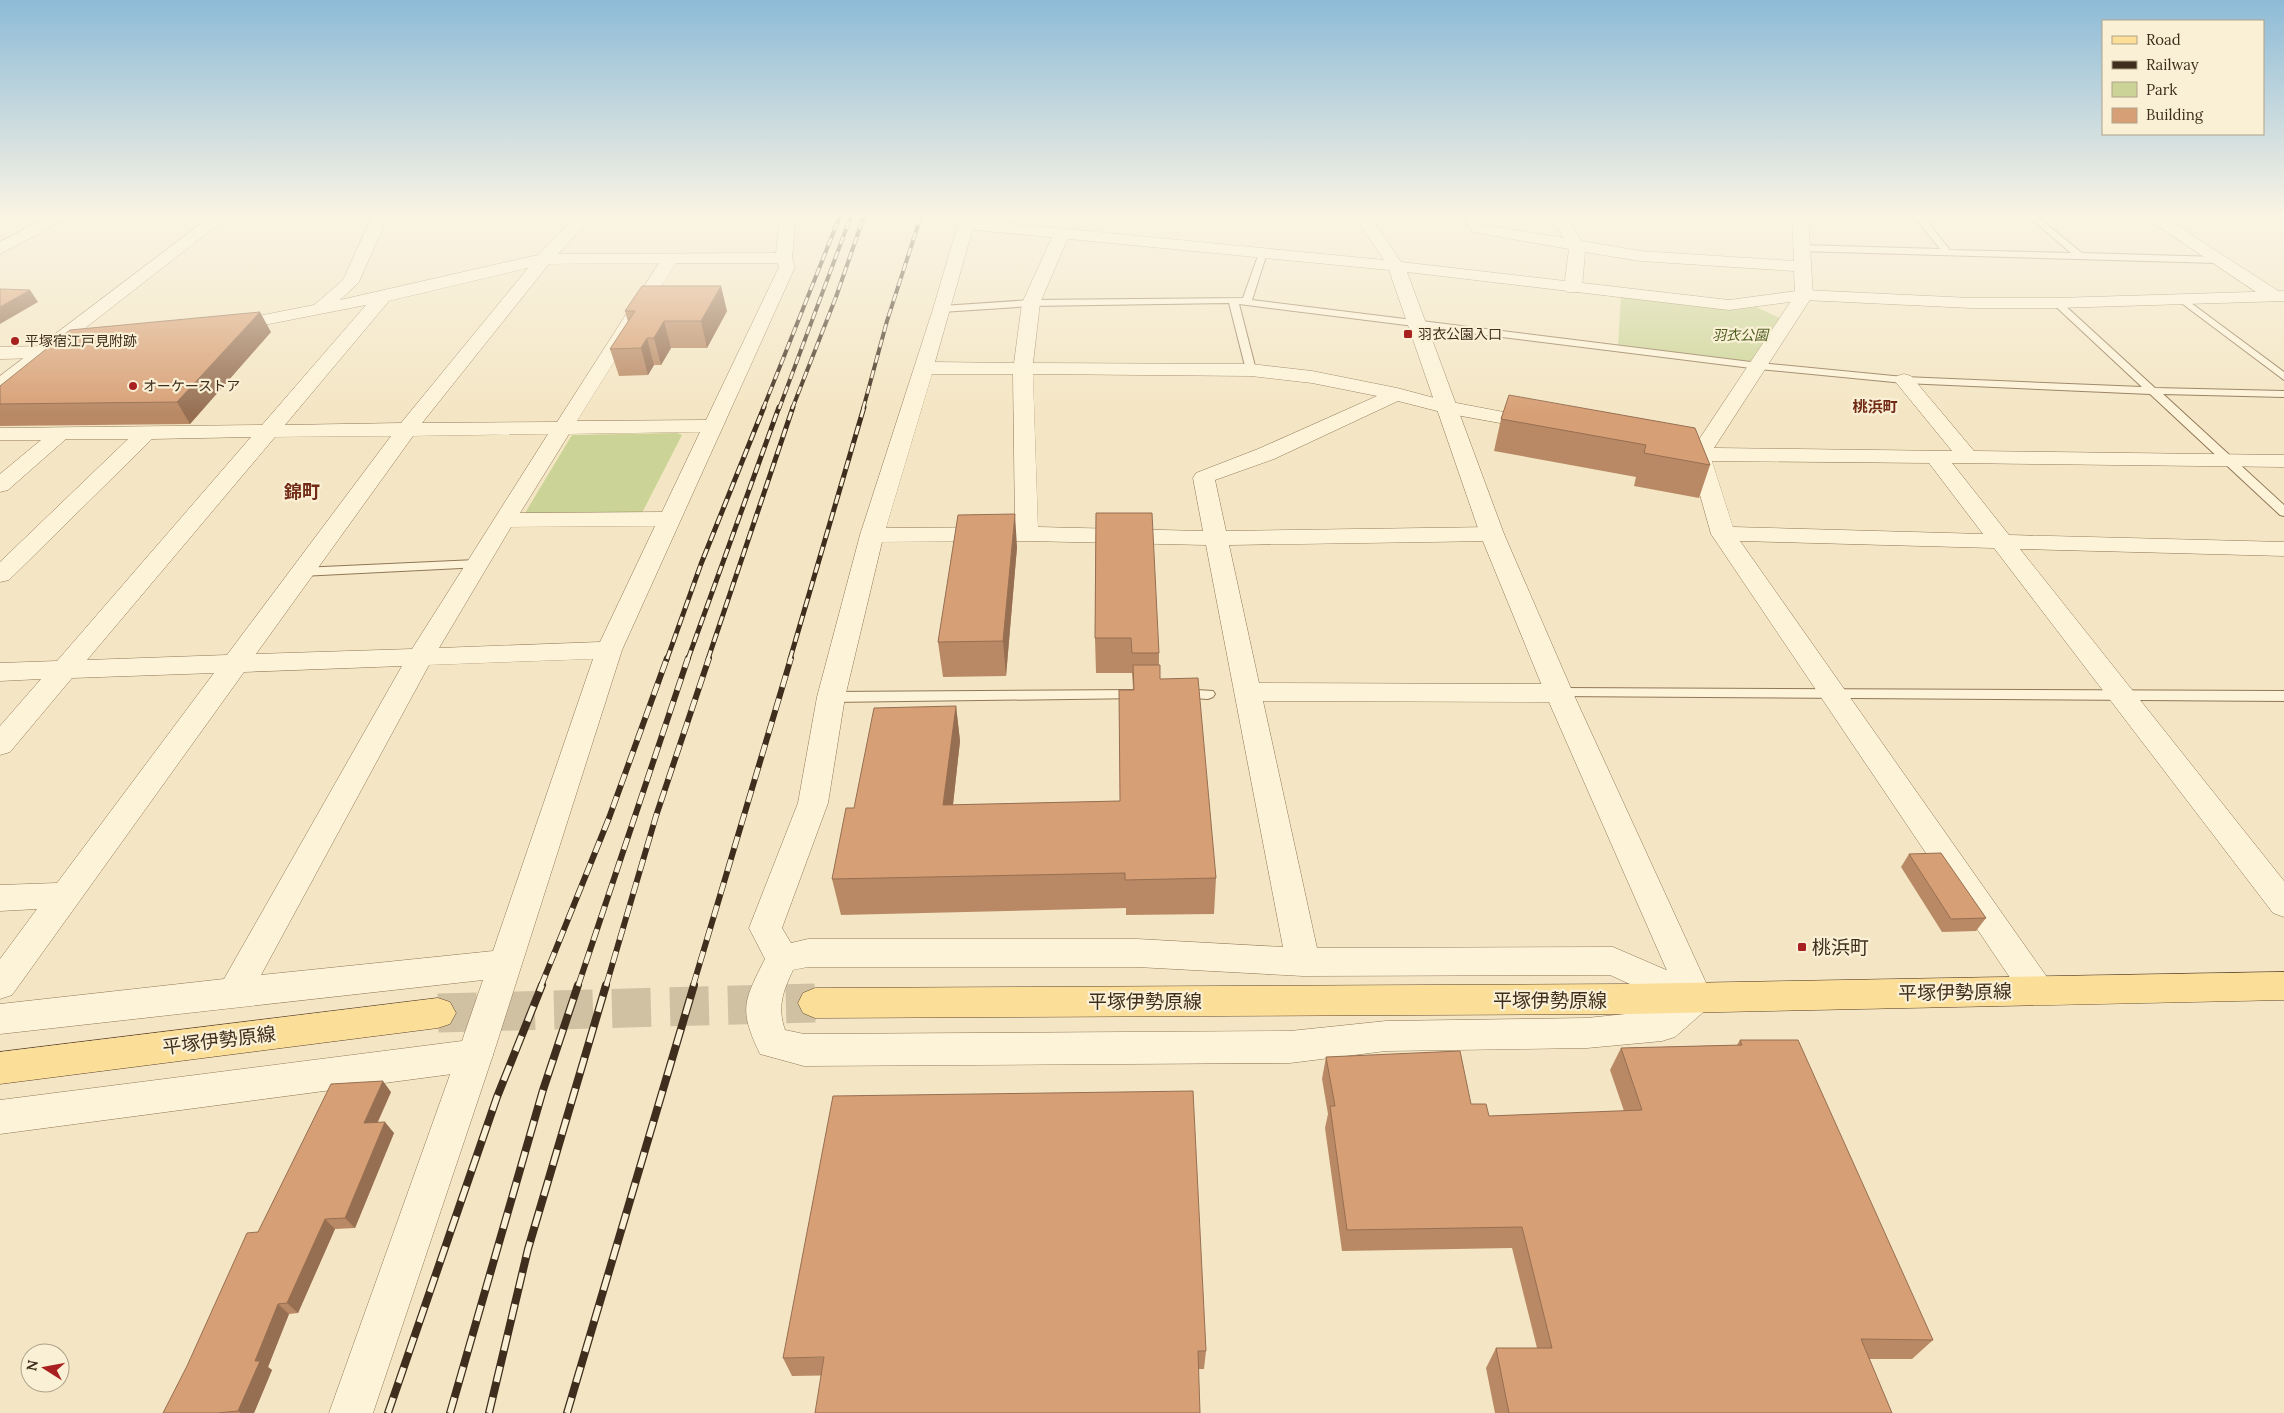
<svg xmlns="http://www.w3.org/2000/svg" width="2284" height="1413" font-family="Lora,'Noto Sans JP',serif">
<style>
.green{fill:#cbd496}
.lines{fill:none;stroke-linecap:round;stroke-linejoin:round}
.primary-tunnel{stroke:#d0c1a3;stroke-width:39;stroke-dasharray:39 19;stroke-linecap:butt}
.service-casing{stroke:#917757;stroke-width:2}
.minor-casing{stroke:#917757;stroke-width:1}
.tertiary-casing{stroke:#917757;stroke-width:1}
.primary-casing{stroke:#5f442c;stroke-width:1}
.service{fill:#fdf3d9;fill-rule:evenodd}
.minor{fill:#fdf3d9;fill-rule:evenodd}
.tertiary{fill:#fdf3d9;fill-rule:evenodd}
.primary{fill:#fbde98;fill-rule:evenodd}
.rail-far3-casing{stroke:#3f2e1d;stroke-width:4}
.rail-far2-casing{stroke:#3f2e1d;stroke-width:5}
.rail-far1-casing{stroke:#3f2e1d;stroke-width:6}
.rail-casing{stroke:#3f2e1d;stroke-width:8}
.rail-far3{stroke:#faf0d5;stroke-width:2.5;stroke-dasharray:8;stroke-linecap:butt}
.rail-far2{stroke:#faf0d5;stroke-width:3;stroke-dasharray:9;stroke-linecap:butt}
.rail-far1{stroke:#faf0d5;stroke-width:4.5;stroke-dasharray:12;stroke-linecap:butt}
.rail{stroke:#faf0d5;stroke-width:5.5;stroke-dasharray:16;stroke-linecap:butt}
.wall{fill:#b98965}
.shaded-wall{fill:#966f52}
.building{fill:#d79f75;stroke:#966f52}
.poi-dot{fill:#a8201f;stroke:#faf0d5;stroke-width:2}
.labels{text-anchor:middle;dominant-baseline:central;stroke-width:4.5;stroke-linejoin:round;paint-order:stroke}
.far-poi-label{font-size:14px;fill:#3f2e1d;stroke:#faf0d5;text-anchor:start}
.far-park-label{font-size:14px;font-style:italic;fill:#4e5f21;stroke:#faf0d5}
.far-neighbourhood-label{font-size:15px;font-weight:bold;fill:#722b17;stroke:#faf0d5}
.neighbourhood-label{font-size:18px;font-weight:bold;fill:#722b17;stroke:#faf0d5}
.near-poi-label{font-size:19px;fill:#3f2e1d;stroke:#faf0d5;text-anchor:start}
.near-street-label{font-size:19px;fill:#3f2e1d;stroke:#faf0d5}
</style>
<rect width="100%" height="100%" fill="#f4e6c4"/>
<!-- green -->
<path class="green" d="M1621,296L1734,310L1756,307L1782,319L1754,362L1618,345Z
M677,433L682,435L643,511L639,514L528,516L525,513L572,435Z"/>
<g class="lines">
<!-- primary-tunnel -->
<path class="primary-tunnel" d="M438,1013L815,1003"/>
<defs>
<path id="service" d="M1914,216H1923L1950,250L2071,253L2028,216H2037L2082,253L2218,257L2223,260L2218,263L1800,251L1796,248L1800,245L1940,249Z
M1263,250L1267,253L1252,300L1759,363L1904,377L2142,387L2052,303L2054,301H2060L2155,388L2284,391V397L2163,394L2284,505V516L2280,515L2150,394L1904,383L1759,369L1239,304L1256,370L1251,373L1246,370L1229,303L1031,306L942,312L937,309L942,306L1031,300L1243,298L1259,253Z
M2183,297L2284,372V380L2180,302V298Z
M476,560L481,561L483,564L481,567L301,576L294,572L301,568Z
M1559,688L2284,691V701L1554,696L1552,693L1554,690Z
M1180,689L1213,691L1215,694L1213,697L1208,699L1175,697L1173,694L1175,691Z
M1139,690L1144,692L1146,695L1144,698L831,702L826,700L824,697L826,694L831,692Z"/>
<path id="minor" d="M49,216H69L66,219L0,254V242Z
M372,216H388L359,282L340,300L538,255L576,216H593L558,254L776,253L780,216H796L792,258L795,267L622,650L493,1055L488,1066L475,1071L0,1134V1100L462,1041L483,980L0,1034V1004L224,979L402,666L244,672L12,995L0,999V959L37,909L0,911V885L57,883L214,673L72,678L10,752L0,755V726L41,679L0,681V663L57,661L251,437L152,439L9,580L0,582V562L128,439H66L8,490L0,492V474L41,440H0V428L262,425L366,305L228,332L222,331L219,327L222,323L228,322L314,305L343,280ZM659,263L557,422L422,423L549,264ZM676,263H777L779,267L706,420L577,421ZM528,268L401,423L285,425L389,301ZM700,432L662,512L520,513L569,434ZM548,434L412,649L256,654L413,436ZM391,436L227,655L87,660L275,437ZM655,526L600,642L439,648L511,527ZM593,659L493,951L261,975L429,665Z
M1462,216H1478L1484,225L1564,238L1550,216H1566L1582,241L1640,251L1794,261L1792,216H1808L1813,295L1714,448L1952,451L1894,380L1897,376L1904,374L1911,376L1974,451L2284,455V467L1952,463L2009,535L2284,542V556L2020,549L2284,881V917L2273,913L1994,548L1740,541L2049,980L2054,990L2049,1000L2037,1004L2025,1000L1711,534L1690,459L1662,452L1658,448L1662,444L1669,442L1694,447L1795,295L1794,271L1640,261L1585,252L1582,288L1579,292H1567L1564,288L1569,249L1473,232ZM1712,461L1929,463L1983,534L1733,527Z
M2143,216H2162L2280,292L2283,296L2280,300H2268Z
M966,219L972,221L974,224L935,362L1014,363L1022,303L1054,233L1056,230H1068L1070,233L1040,303L1033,363L1251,364L1312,371L1397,388L1446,401L1545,420L1548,424L1545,428L1538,430L1445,413L1398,401L1274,459L1215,480L1226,531L1492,527L1500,529L1504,534L1500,539L1492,541L1229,545L1259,683L1559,684L1569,687L1573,693L1569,699L1559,702L1263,701L1317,948L1613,947L1708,988L1713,998L1708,1008L1675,1037L1662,1041L1587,1048L1386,1051L1290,1063L804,1066L760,1054C739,1010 743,1002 765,959L749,928L798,803L817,697L860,535L933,309L958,224L960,221ZM932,374H1013L1015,527L886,528ZM1033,374L1251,376L1312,383L1377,396L1258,449L1196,473L1193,478L1203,531L1038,527ZM1027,541L1206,545L1283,947L1137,939H808L791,943L782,928L828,803L845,697L882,542ZM808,967H1137L1303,976L1610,975L1667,1001L1654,1011L1587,1018L1386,1021L1290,1031L804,1034L785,1030C777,1007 783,991 793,970Z
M69,340L76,342L78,346L76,350L44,358L0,359V347L44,346Z"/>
<path id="tertiary" d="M211,216H229L7,389L0,391V376Z
M959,216H975L974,220L1384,260L1354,216H1370L1401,262L1729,300L1804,290L1971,298H2057L2284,291V301L2057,308H1971L1804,300L1729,310L1407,272L1504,534L1573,693L1713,998L1708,1008L1696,1013L1684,1008L1679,998L1545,693L1480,534L1389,270L966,229L960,227L958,224Z
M475,1039L488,1044L493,1055L373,1413H329L457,1055L462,1044Z"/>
<path id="primary" d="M2284,972V1000L1628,1014L815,1018L803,1013L798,1003L803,993L815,988L1628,984Z
M438,998L450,1002L456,1013L450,1024L438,1028L0,1084V1052Z"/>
</defs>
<!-- service casing -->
<use href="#service" class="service-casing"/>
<!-- minor casing -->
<use href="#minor" class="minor-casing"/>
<!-- tertiary casing -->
<use href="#tertiary" class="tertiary-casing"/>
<!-- primary casing -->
<use href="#primary" class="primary-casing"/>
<!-- service -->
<use href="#service" class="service"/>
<!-- minor -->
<use href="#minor" class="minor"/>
<!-- tertiary -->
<use href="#tertiary" class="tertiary"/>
<!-- primary -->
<use href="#primary" class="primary"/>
<defs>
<path id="rail-far3" d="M763,409L840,216
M779,409L851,216
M792,409L836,297L864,216
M863,409L887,321L921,216"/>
<path id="rail-far2" d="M667,659L701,564L764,407
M688,659L779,407
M708,659L793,407
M790,659L864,407"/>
<path id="rail-far1" d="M541,986L609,818L667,658
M578,986L688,658
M606,986L656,816L709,658
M693,986L791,658"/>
<path id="rail" d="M388,1413L497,1097L542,985
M450,1413L543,1090L578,985
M489,1413L528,1249L606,985
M567,1413L694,985"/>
</defs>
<!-- rail-far3 casing -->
<use href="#rail-far3" class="rail-far3-casing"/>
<!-- rail-far2 casing -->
<use href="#rail-far2" class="rail-far2-casing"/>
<!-- rail-far1 casing -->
<use href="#rail-far1" class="rail-far1-casing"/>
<!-- rail casing -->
<use href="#rail" class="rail-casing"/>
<!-- rail-far3 -->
<use href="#rail-far3" class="rail-far3"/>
<!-- rail-far2 -->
<use href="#rail-far2" class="rail-far2"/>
<!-- rail-far1 -->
<use href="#rail-far1" class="rail-far1"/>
<!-- rail -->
<use href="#rail" class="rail"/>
</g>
<!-- wall -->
<path class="wall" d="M625,311H727L707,348H671L661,365H654L648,375L619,376L610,349L628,322Z
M271,332L190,424L0,426V386Z
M1509,395L1710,465L1699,498L1634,486L1636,477L1494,451L1501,419Z
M1096,513L1159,653V665L1160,679L1216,878L1214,914L1126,915V908L841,915L832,879L854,808L956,706L960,741L953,805L1120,801L1133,688L1132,673H1096L1095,638Z
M1017,547L1006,676L943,677L938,642Z
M1909,854L1986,918L1976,931L1942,932L1901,867Z
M1740,1040L1933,1340L1912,1359H1869L1892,1413H1495L1486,1368L1496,1348H1537L1512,1248L1342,1251L1325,1128L1328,1114L1322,1079L1326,1057L1471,1104L1489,1116L1624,1111L1610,1070L1621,1048L1737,1045Z
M391,1092L378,1122L394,1133L355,1228L335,1229L298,1313L289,1314L268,1367L272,1370L254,1413H163L258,1232Z
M1206,1351L1204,1369L792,1376L783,1358Z"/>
<!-- shaded-wall -->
<path class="shaded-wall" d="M721,286L727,311L707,348L701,321Z
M30,290L38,302L0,324V307Z
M260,312L271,332L190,424L177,402Z
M664,321L671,348L661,365L654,338Z
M647,338L654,365L648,375L641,348Z
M1015,514L1017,547L1006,676L1003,641Z
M956,706L960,741L949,840L943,805Z
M383,1081L391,1092L372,1134L364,1123Z
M385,1122L394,1133L355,1228L345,1218Z
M325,1219L335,1229L298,1313L287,1303Z
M278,1304L289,1314L268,1367L272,1370L254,1413H241L238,1411L255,1361Z"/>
<!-- building -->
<path class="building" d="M642,286H721L701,321H664L654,338H647L641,348L610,349L635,311H625Z
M0,289L30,290L0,307Z
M260,312L177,402L0,404V386L70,330Z
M1509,395L1695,428L1710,465L1644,453L1646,445L1501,419Z
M1096,513H1152L1159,653H1132L1131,638H1095Z
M1015,514L1003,641L938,642L958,515Z
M1133,665H1160V679L1198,678L1216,878L1125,880V873L832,879L846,808H854L874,708L956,706L943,805L1120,801L1119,690H1134Z
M1941,853L1986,918L1951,919L1909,854Z
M1740,1040H1798L1933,1340L1861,1339L1892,1413H1509L1496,1348H1552L1522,1227L1347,1230L1330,1106H1335L1326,1057L1460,1051L1471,1104H1486L1489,1116L1642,1110L1621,1048L1742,1045Z
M383,1081L364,1123L385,1122L345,1218L325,1219L287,1303L278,1304L255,1361H260L238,1411L217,1413H163L187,1366L247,1233L258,1232L331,1084Z
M1193,1091L1206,1351H1198L1200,1413H815L824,1357L783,1358L833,1096Z"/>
<!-- sky -->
<linearGradient id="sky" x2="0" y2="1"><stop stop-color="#8dbbd7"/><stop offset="0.52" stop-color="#faf4e4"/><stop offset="1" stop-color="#faf4e4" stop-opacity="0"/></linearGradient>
<rect width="2284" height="414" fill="url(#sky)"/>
<!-- markers -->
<g class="poi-dot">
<rect x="1403" y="329" width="10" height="10" rx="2.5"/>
<circle cx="15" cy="341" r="5"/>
<circle cx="133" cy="386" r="5"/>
<rect x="1797" y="942" width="10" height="10" rx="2.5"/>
</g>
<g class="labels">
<!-- far-poi labels -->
<g class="far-poi-label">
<text x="1418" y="334">羽衣公園入口</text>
<text x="25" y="341">平塚宿江戸見附跡</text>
<text x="143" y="386">オーケーストア</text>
</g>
<!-- far-park labels -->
<g class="far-park-label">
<text x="1740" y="335">羽衣公園</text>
</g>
<!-- far-neighbourhood labels -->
<g class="far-neighbourhood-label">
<text x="1875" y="406">桃浜町</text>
</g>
<!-- neighbourhood labels -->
<g class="neighbourhood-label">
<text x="302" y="491">錦町</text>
</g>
<!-- near-poi labels -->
<g class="near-poi-label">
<text x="1812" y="947">桃浜町</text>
</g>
<!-- near-street labels -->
<g class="near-street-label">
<text transform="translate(1955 992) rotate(-1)">平塚伊勢原線</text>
<text x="1550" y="1000">平塚伊勢原線</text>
<text x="1145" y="1001">平塚伊勢原線</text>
<text transform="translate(219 1040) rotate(-7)">平塚伊勢原線</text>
</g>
</g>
<!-- legend -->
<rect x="2102" y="20" width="162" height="115" fill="#faf0d5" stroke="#afa28b"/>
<rect x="2112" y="36" width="25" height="8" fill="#fbde98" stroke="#afa28b"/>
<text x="2146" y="45" font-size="15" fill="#3f2e1d">Road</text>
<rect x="2112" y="61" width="25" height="8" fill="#3f2e1d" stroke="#afa28b"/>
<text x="2146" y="70" font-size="15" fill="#3f2e1d">Railway</text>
<rect x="2112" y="82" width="25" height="15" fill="#cbd496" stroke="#afa28b"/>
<text x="2146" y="95" font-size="15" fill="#3f2e1d">Park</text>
<rect x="2112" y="108" width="25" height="15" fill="#d79f75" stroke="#afa28b"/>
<text x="2146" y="120" font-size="15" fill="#3f2e1d">Building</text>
<!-- north arrow -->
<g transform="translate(45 1368) rotate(281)"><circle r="24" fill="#faf0d5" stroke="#afa28b"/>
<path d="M0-4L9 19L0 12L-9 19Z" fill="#a8201f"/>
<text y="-8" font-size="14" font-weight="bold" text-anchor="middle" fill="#3f2e1d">N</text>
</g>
</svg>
